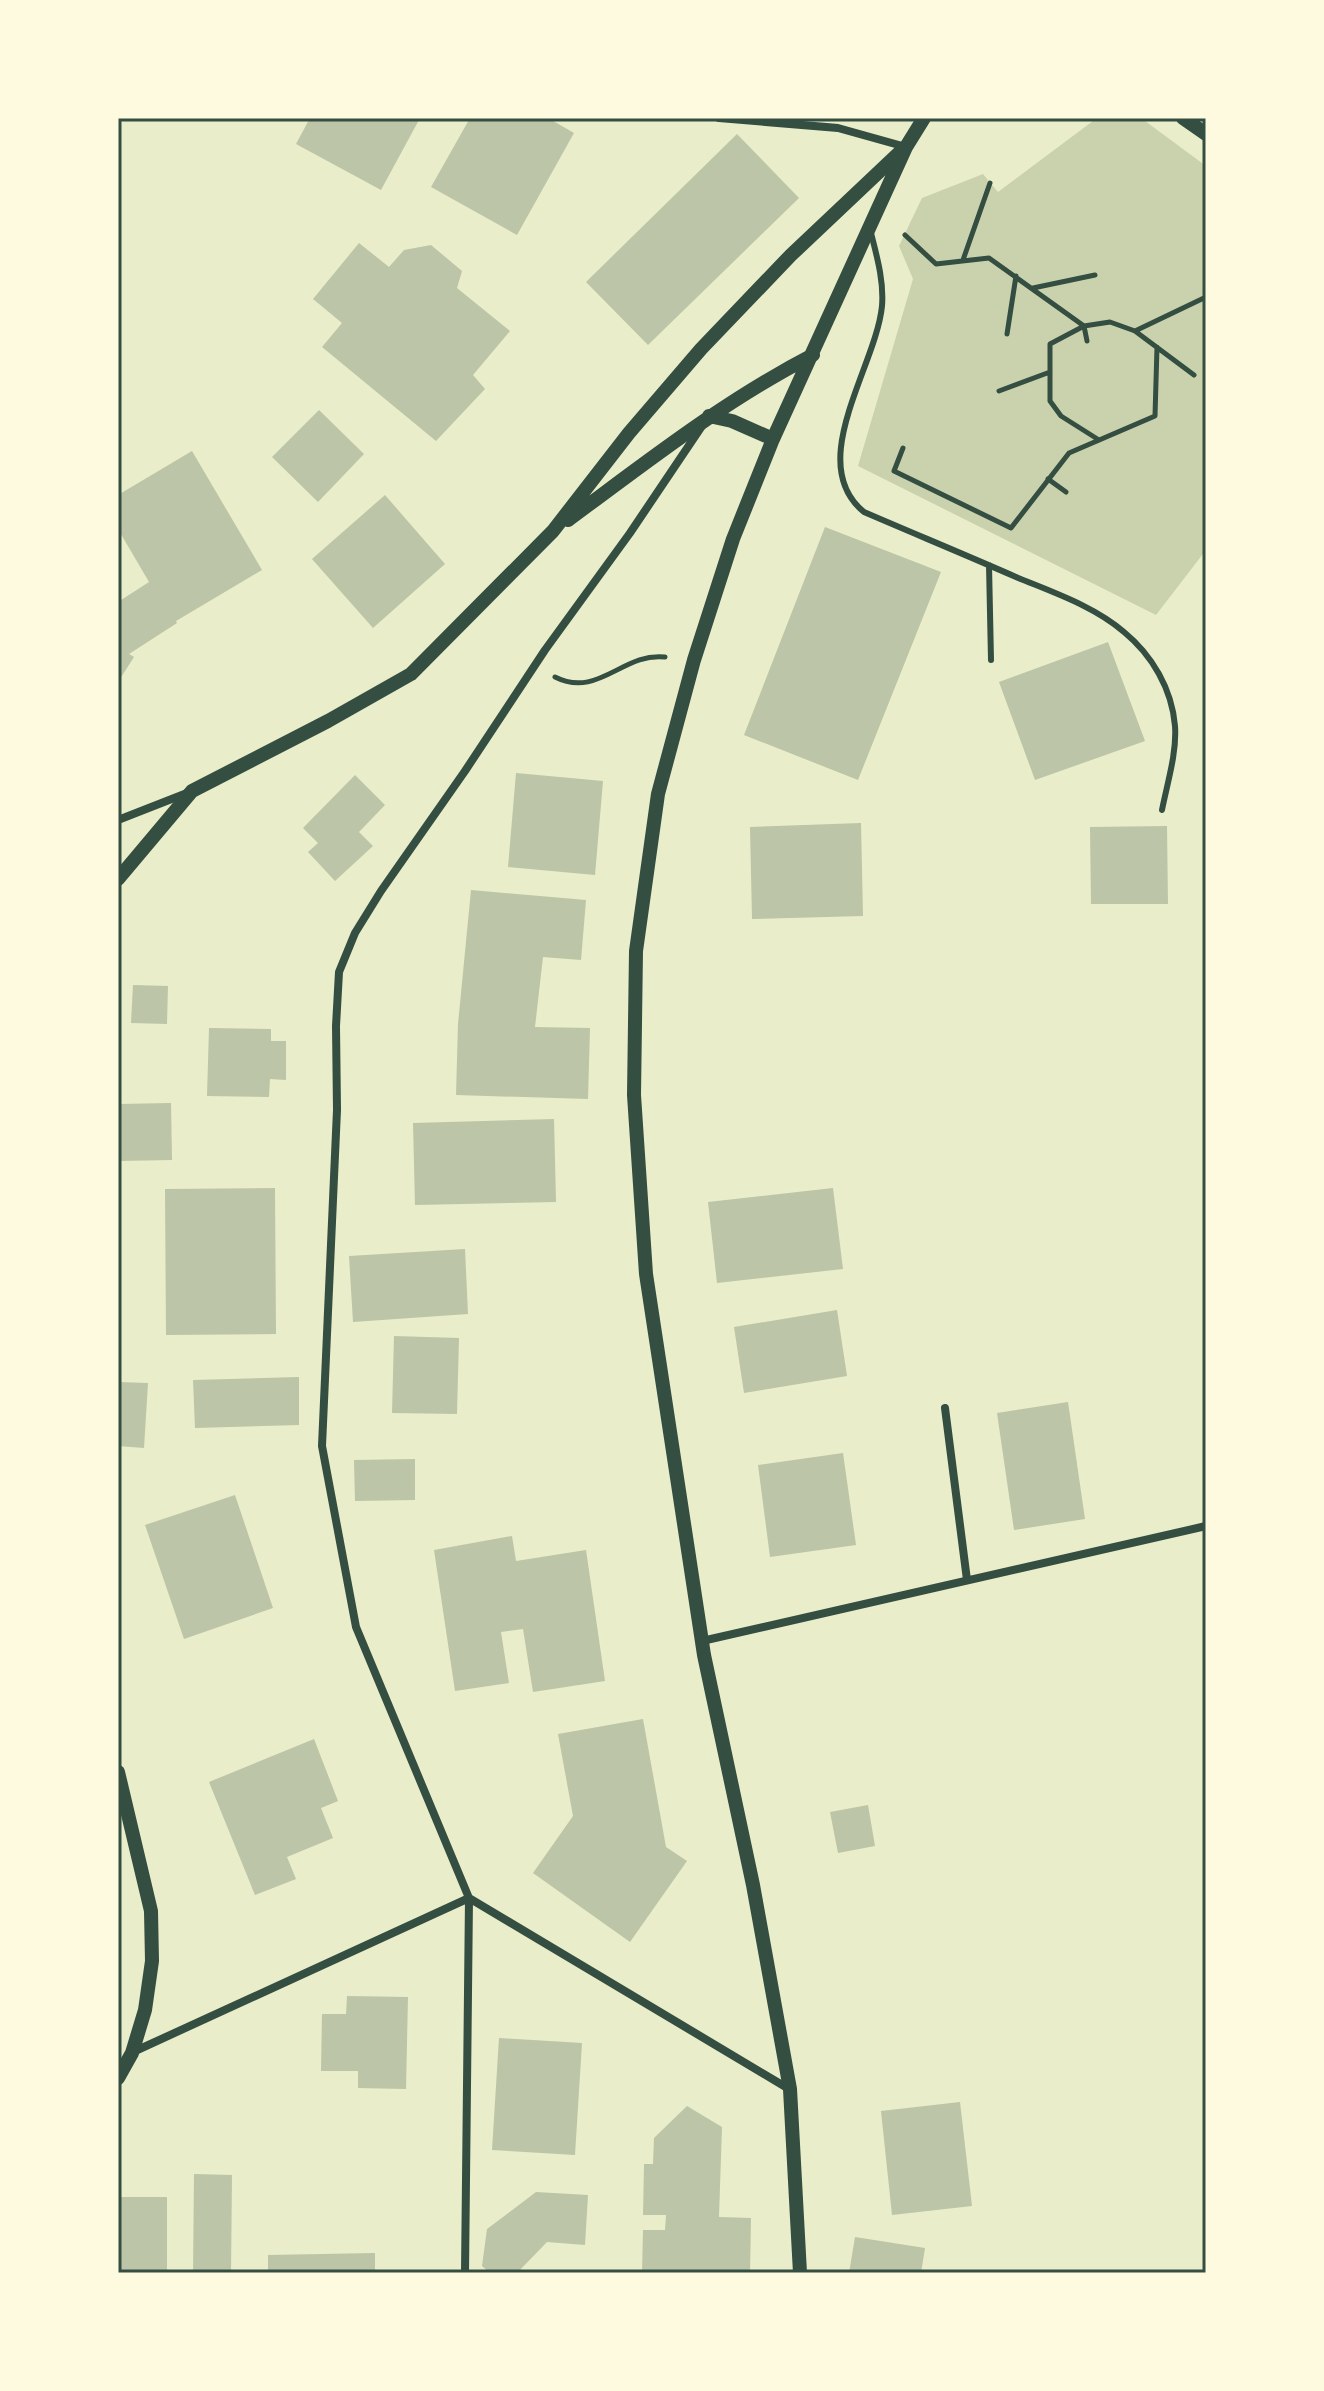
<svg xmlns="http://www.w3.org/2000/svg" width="1324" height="2391" font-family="'PT Sans Narrow',sans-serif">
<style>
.green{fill:#cad2ad}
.building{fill:#bcc5a7}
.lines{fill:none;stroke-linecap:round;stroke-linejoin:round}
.path{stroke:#344e41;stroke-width:5}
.service{stroke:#344e41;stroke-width:6}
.minor{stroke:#344e41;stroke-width:8}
.tertiary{stroke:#344e41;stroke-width:14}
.neatline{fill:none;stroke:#344e41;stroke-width:3}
</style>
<rect width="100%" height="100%" fill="#e9edc9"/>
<!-- green -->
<path class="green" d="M1097,118H1141L1206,166V550L1156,615L858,466L913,279L899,246L922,198L983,174L998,192Z"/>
<!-- building -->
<path class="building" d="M310,118H420L381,190L296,144Z
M470,118H548L574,133L517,235L431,187Z
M737,134L799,198L648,345L586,282Z
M359,243L389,267L404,250L431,245L462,271L457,288L510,331L473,375L485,389L436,441L322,347L342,323L313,299Z
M319,410L364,454L318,502L272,457Z
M192,451L262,570L176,621L177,623L129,654L134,657L118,682V602L149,582L118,529V495Z
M385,495L445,564L373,628L312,559Z
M825,527L941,572L858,780L744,735Z
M1108,642L1145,741L1035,780L999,682Z
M516,773L603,781L595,875L508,867Z
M355,775L385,805L359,832L373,846L335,881L308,852L318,843L303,828Z
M861,823L863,916L752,919L750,827Z
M1167,826L1168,904H1091L1090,827Z
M471,890L586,900L581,960L543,957L535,1027L590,1028L588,1099L456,1095L458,1024Z
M133,985L168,986L167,1024L131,1023Z
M209,1028L271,1029V1041H286V1080L270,1079L269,1097L207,1096Z
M171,1103L172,1160L118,1161V1104Z
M554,1119L556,1202L415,1205L413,1123Z
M275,1188L276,1334L166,1335L165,1189Z
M833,1188L843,1269L717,1283L708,1202Z
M465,1249L468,1314L353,1322L349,1256Z
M837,1310L847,1376L744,1393L734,1327Z
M394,1336L459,1338L457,1414L392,1413Z
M299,1377V1425L195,1428L193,1380Z
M118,1382L148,1383L144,1448L118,1446Z
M1068,1402L1085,1519L1014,1530L997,1413Z
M843,1453L856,1545L770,1557L758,1465Z
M415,1459V1500L355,1501L354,1460Z
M235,1495L273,1608L184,1639L145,1525Z
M512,1536L516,1561L586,1550L605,1681L533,1692L523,1629L501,1632L509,1683L455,1691L434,1550Z
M643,1719L666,1847L687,1861L630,1942L533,1873L573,1816L558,1734Z
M314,1739L338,1801L321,1808L333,1838L287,1857L296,1879L255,1895L209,1782Z
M868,1805L875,1846L838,1853L830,1812Z
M347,1996L408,1997L406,2089L358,2088V2071H321L322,2014H346Z
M499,2038L582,2043L575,2155L492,2150Z
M960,2102L972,2206L892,2215L881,2111Z
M687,2106L722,2127L719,2217L751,2218L750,2273H642L643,2230H665L666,2215H643L644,2164H653L654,2138Z
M194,2174L232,2175L231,2273H193Z
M536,2192L588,2195L585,2245L547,2242L517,2273H490L482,2266L487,2229Z
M118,2197H167V2273H118Z
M855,2237L925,2248L921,2273H849Z
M375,2253V2273H268V2255Z"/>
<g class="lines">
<!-- path -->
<path class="path" d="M905,235L936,264L989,258L1084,326L1110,322L1135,331L1194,375
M963,260L990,183
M1033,288L1095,275
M1135,331L1206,297
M1007,334L1016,276
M1087,341L1084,326L1050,344V401L1061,416L1099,440
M999,391L1050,372
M903,448L894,471L1011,528L1069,453L1155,416L1157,347
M1048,479L1066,492
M555,677C598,699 623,652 665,657"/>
<!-- service -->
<path class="service" d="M871,233C877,257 884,281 882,306C876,367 804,463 864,512C915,534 966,555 1016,577C1052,592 1094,606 1124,632C1152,655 1172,689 1175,726C1177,753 1167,784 1162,810
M989,565L991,660"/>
<!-- minor -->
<path class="minor" d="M719,118L838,128L906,147
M118,820L187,793
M945,1408L967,1580
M702,1641L1206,1526
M133,2052L469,1898L789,2089
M465,2273L469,1898L356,1627L322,1446L337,1110L336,1026L339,972L355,933L381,891L465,771L545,650L630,533L702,426"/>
<!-- tertiary -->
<path class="tertiary" d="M1183,118L1206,134
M709,416L732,421L773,439
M568,520C648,461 724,401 813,355
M118,879L192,791L328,721L411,674L553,531L629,433L701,349L791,255L900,152
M118,1772L151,1911L152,1961L145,2010L132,2053L118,2078
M800,2273L790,2089L753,1885L704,1655L646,1274L634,1095L636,951L658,794L694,660L733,539L773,439L906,147L924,118"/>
</g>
<!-- border -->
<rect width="1324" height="2391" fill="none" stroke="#fefae0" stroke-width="240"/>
<rect x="120" y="120" width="1084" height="2151" class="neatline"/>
</svg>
